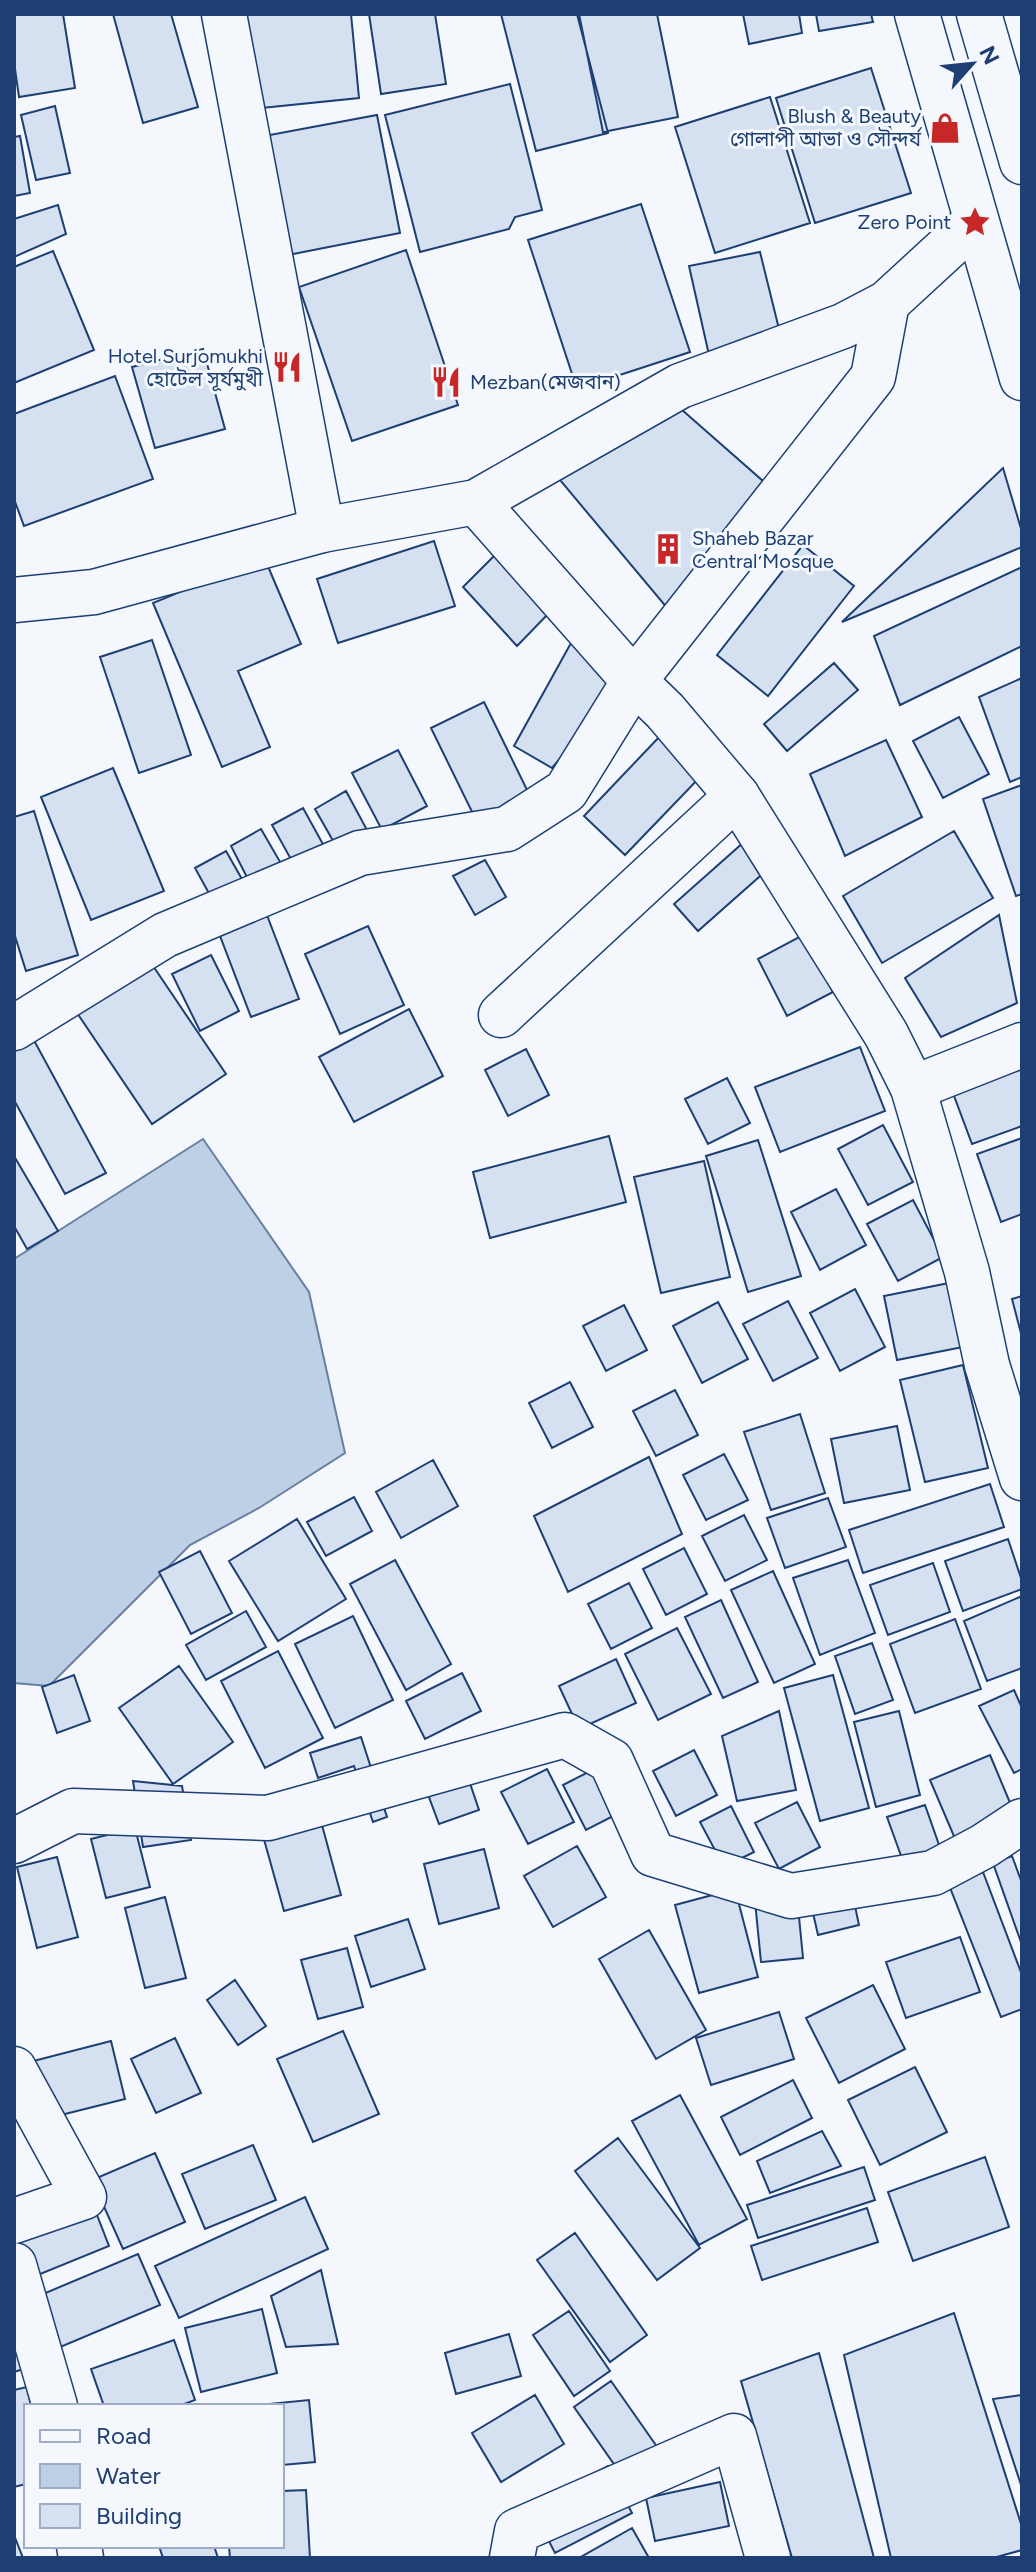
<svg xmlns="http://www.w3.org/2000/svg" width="1036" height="2572" font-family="Figtree,'Noto Sans Bengali',sans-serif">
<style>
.water{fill:#bed0e5;stroke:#687fa3;stroke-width:2}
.building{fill:#d5e0f0;stroke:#1d3f73;stroke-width:2}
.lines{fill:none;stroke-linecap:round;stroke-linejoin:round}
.minor-casing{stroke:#1d3f73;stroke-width:47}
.major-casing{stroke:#1d3f73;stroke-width:47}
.highway-casing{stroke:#1d3f73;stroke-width:47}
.minor{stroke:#f4f7fb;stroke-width:44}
.major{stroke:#f4f7fb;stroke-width:44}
.highway{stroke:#f4f7fb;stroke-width:44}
.labels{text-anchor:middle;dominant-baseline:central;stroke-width:6;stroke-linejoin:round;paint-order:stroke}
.poi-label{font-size:20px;fill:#1d3f73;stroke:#f4f7fb;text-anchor:end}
</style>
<rect width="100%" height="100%" fill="#f4f7fb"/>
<!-- water -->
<path class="water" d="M203,1139L309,1292L345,1453L259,1508L190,1545L49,1686L14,1683V1259Z"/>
<!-- building -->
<path class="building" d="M14,14H63L75,88L19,97L14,62Z
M113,14H171L198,107L143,123Z
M232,14H351L359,98L242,110Z
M369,14H435L446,84L381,94Z
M501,14H577L608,133L536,151Z
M579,14H657L678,117L603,132Z
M743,14H799L802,33L749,44Z
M816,14H871L873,22L819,31Z
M871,68L911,193L815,223L776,98Z
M510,84L542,210L515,217L509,229L420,252L385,115Z
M770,97L810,223L715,253L675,127Z
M55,106L70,173L36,180L21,115Z
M377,115L400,233L283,256L259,137Z
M20,136L30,193L14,196V137Z
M641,204L690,352L577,389L528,240Z
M58,205L66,234L14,257V219Z
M406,250L458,405L352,441L299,287Z
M53,251L94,350L14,383V267Z
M760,252L781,337L709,355L689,266Z
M203,349L225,429L155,448L132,367Z
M115,376L153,479L24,526L14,499V414Z
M673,402L771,488L668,609L560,480Z
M1003,468L1022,532V547L842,622Z
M434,541L455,606L338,643L317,579Z
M803,545L854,586L768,696L717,655Z
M500,550L552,610L517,646L463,587Z
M264,557L301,644L238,671L270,747L222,767L153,603Z
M1022,567V646L900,705L874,636Z
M152,640L191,755L139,773L100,657Z
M571,643L622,685L552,768L514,746Z
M834,663L858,690L787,751L764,724Z
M1022,678V777L1010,782L979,697Z
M484,702L530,796L477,822L431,728Z
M959,717L989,774L943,798L913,741Z
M662,734L703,774L625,855L584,816Z
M886,740L922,817L845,856L810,774Z
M398,750L427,806L382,830L352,773Z
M113,768L164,891L91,920L41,797Z
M1022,785V894L1016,896L983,799Z
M346,791L367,830L336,846L315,809Z
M303,808L324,846L293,863L272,825Z
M34,811L78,955L26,971L14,933V817Z
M261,829L283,867L251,885L231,846Z
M954,831L993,898L882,963L843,896Z
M744,842L768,869L698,931L674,904Z
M226,851L247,888L216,906L195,868Z
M485,860L506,897L475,915L453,876Z
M265,910L299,999L251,1017L217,928Z
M999,915L1017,1003L941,1037L905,978Z
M368,926L404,1005L340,1034L305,954Z
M803,935L833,992L787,1016L758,959Z
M145,954L226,1074L152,1124L71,1004Z
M211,955L239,1011L200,1031L172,974Z
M409,1009L443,1076L354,1122L319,1057Z
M30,1033L106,1173L65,1194L14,1100V1041Z
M860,1047L885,1111L780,1152L755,1087Z
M526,1049L549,1095L508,1116L485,1070Z
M1022,1050V1126L972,1144L947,1077Z
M727,1078L750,1123L708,1144L685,1099Z
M883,1125L913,1182L868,1205L838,1149Z
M609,1136L626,1202L490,1238L473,1172Z
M1022,1138V1214L1001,1222L977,1154Z
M758,1140L801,1276L748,1292L706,1156Z
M14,1156L58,1231L27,1249L14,1226Z
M704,1161L730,1277L661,1293L634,1177Z
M836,1189L866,1245L820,1270L791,1212Z
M913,1200L943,1257L898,1281L867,1224Z
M949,1283L963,1347L897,1360L884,1296Z
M855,1289L885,1347L840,1371L810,1313Z
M1022,1296V1337L1012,1299Z
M788,1301L818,1358L773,1381L743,1324Z
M718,1302L748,1359L702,1383L673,1326Z
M624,1305L647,1350L606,1371L583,1326Z
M963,1365L988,1468L925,1482L900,1380Z
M570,1382L593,1427L552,1448L529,1403Z
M675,1390L698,1435L656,1456L633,1411Z
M800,1414L825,1493L771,1510L744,1432Z
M897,1426L910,1490L844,1503L831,1439Z
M724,1454L748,1500L706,1520L683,1475Z
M649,1457L682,1534L568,1592L534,1516Z
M433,1460L458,1506L401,1538L376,1492Z
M990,1484L1004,1527L863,1573L849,1530Z
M354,1497L372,1531L326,1556L307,1522Z
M828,1498L846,1547L785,1568L767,1518Z
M744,1515L767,1560L725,1581L702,1536Z
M297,1519L346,1599L278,1641L229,1561Z
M1008,1539L1022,1581V1589L963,1611L945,1561Z
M684,1548L707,1594L666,1615L643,1569Z
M200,1551L232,1613L191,1634L159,1572Z
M395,1560L451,1664L406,1690L350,1584Z
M848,1560L875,1633L820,1655L793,1578Z
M933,1563L950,1612L888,1635L870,1585Z
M773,1571L815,1664L774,1683L731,1590Z
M629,1583L652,1628L611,1649L588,1604Z
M1022,1596V1668L987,1681L964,1621Z
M721,1600L758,1682L723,1698L685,1617Z
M246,1611L266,1647L206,1680L186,1645Z
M353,1616L393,1700L335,1728L295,1644Z
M955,1619L981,1689L915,1713L890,1644Z
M677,1628L711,1694L658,1720L625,1654Z
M872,1643L893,1700L855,1714L835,1656Z
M278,1651L323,1738L265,1768L221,1681Z
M616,1659L636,1703L579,1729L559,1686Z
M179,1666L233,1742L173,1784L119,1708Z
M462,1673L481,1711L425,1739L406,1701Z
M74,1675L90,1721L57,1733L42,1687Z
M833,1675L869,1808L820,1821L784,1688Z
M1014,1690L1022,1708V1769L1014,1773L979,1706Z
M779,1711L796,1790L737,1801L722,1736Z
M899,1711L920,1795L876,1807L854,1722Z
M361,1737L387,1817L373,1822L354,1766L318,1778L310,1753Z
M456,1742L479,1810L439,1824L414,1757Z
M694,1750L717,1795L676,1816L653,1771Z
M990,1755L1016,1817L956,1841L930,1780Z
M604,1764L627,1809L586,1830L563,1785Z
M547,1769L574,1822L528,1844L501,1792Z
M133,1781L182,1786L191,1840L143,1847Z
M797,1802L820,1847L779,1869L755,1823Z
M316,1803L341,1895L284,1911L258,1818Z
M925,1805L945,1862L908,1875L887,1817Z
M731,1806L754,1852L724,1867L700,1822Z
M135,1828L150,1887L106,1898L91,1839Z
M577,1846L606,1897L553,1927L524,1876Z
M484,1849L499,1908L439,1924L424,1864Z
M1012,1856L1022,1883V1945L993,1863Z
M57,1857L78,1937L37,1948L17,1867Z
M983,1872L1022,1975V2009L1001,2017L949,1885Z
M848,1873L859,1925L818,1935L806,1882Z
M795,1876L803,1958L761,1962L753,1881Z
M735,1889L758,1977L699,1993L675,1905Z
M165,1897L186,1978L145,1988L125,1908Z
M408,1919L425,1969L371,1987L355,1936Z
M649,1930L706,2030L656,2059L599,1959Z
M960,1937L980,1992L906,2018L886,1962Z
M347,1948L363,2007L318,2019L301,1960Z
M235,1980L266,2026L238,2045L207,2000Z
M873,1985L905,2049L839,2083L806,2018Z
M779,2012L794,2059L711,2085L696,2038Z
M343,2031L379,2114L313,2142L277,2059Z
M175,2038L201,2093L156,2113L131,2059Z
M111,2041L125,2099L21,2125L14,2066Z
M915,2067L947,2132L880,2165L848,2100Z
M793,2080L812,2118L740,2155L721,2117Z
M680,2095L747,2219L699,2245L632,2121Z
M822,2131L841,2166L770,2193L757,2161Z
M618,2138L700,2248L657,2280L575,2171Z
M253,2145L276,2200L205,2229L182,2174Z
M155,2153L185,2222L123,2249L92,2180Z
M985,2157L1009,2227L913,2261L888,2192Z
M864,2167L875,2200L758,2238L747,2205Z
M90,2197L109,2246L28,2279L14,2244V2228Z
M305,2197L328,2249L179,2318L155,2266Z
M867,2208L878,2242L762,2280L751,2246Z
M575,2233L647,2335L610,2362L537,2260Z
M138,2254L160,2305L58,2348L36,2297Z
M321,2270L338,2344L286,2347L271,2296Z
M262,2309L277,2373L201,2392L185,2328Z
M569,2311L610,2371L574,2396L533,2335Z
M954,2313L1022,2527V2550L993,2558H891L844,2355Z
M14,2328L27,2368L14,2372Z
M509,2334L521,2376L456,2394L445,2353Z
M174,2340L195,2400L179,2406H104L91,2369Z
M819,2353L874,2558H792L741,2381Z
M611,2381L667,2461L630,2487L574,2407Z
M27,2387L31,2406H26V2484L14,2487V2390Z
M535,2395L564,2444L501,2482L472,2433Z
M1022,2395V2488L993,2399Z
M309,2400L315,2462L282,2465V2406H249Z
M608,2466L632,2513L555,2553L531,2506Z
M720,2482L729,2526L655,2541L646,2498Z
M306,2490L310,2558H230L229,2546H282V2491Z
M632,2528L649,2558H579Z
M14,2535L23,2558H14Z
M159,2546H214L218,2558H163Z"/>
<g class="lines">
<defs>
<path id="minor" d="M224,14L322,530
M501,1015L737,796
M14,1028L165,935L360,853L507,829L566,791L634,681
M913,1088L1022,1045
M14,1841L73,1811L268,1818L565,1735L611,1761L653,1854L791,1896L933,1873L984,1846L1022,1821
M14,2069L84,2197L14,2221
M14,2265L55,2406
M79,2546L81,2558
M512,2558L517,2531L734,2436L768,2558"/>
<path id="major" d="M887,303L873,377L634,681L665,711L737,796L886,1034L913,1088L967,1272L987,1365L1022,1478
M476,502L634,681
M14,600L94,592L322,530L476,502L680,386L843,326L887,303L975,222"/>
<path id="highway" d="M917,14L1022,378
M979,14L1022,162"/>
</defs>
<!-- minor casing -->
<use href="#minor" class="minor-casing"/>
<!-- major casing -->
<use href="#major" class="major-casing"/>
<!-- highway casing -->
<use href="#highway" class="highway-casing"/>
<!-- minor -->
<use href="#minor" class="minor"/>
<!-- major -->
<use href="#major" class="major"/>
<!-- highway -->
<use href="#highway" class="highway"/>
</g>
<!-- icons -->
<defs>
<symbol id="shop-bare" viewBox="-9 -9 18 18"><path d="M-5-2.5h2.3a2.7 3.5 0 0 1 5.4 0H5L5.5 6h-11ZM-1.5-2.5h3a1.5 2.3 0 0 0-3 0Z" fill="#c62828" stroke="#f4f7fb" stroke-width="2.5" paint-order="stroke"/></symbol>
<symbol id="sight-bare" viewBox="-9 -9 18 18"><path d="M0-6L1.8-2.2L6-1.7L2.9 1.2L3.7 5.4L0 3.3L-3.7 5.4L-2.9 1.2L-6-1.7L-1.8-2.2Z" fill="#c62828" stroke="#f4f7fb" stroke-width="2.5" paint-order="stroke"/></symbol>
<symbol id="restaurant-bare" viewBox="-9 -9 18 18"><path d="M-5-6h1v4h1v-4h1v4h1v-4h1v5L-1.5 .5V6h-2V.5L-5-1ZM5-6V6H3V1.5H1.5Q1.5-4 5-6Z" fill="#c62828" stroke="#f4f7fb" stroke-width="2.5" paint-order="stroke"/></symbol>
<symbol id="building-bare" viewBox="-9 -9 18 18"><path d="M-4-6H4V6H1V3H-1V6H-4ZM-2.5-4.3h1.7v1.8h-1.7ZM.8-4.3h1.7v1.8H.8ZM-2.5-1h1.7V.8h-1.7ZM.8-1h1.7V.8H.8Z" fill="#c62828" stroke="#f4f7fb" stroke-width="2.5" paint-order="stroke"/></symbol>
</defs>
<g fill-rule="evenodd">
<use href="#shop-bare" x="923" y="106" width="44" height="44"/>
<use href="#sight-bare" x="953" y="200" width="44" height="44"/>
<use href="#restaurant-bare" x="265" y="345" width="44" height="44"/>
<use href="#restaurant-bare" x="424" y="360" width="44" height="44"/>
<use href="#building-bare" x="646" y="527" width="44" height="44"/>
</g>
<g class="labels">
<!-- poi labels -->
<g class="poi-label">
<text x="921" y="116">Blush &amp; Beauty<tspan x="921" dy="23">গোলাপী আভা ও সৌন্দর্য</tspan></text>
<text x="951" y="222">Zero Point</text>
<text x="263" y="356">Hotel Surjomukhi<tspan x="263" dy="23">হোটেল সূর্যমুখী</tspan></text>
<text x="470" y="382" text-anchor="start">Mezban(মেজবান)</text>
<text x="692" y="538" text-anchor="start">Shaheb Bazar<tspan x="692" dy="23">Central Mosque</tspan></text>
</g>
</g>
<!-- border -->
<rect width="1036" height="2572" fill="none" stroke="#1d3f73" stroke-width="32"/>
<!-- legend -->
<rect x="24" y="2404" width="260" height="144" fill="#f4f7fb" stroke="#9eadc5" stroke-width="2"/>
<rect x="40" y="2430" width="40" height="12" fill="#f4f7fb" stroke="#9eadc5" stroke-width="2"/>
<text x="96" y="2444" font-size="24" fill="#1d3f73">Road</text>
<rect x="40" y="2464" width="40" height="24" fill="#bed0e5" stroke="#9eadc5" stroke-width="2"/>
<text x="96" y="2484" font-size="24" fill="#1d3f73">Water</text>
<rect x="40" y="2504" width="40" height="24" fill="#d5e0f0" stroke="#9eadc5" stroke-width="2"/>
<text x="96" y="2524" font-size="24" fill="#1d3f73">Building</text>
<!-- north arrow -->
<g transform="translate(972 64) rotate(63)" stroke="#f4f7fb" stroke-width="6" paint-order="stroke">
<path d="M0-6L14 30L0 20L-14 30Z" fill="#1d3f73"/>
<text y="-12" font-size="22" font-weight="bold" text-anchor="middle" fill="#1d3f73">N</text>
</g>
</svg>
